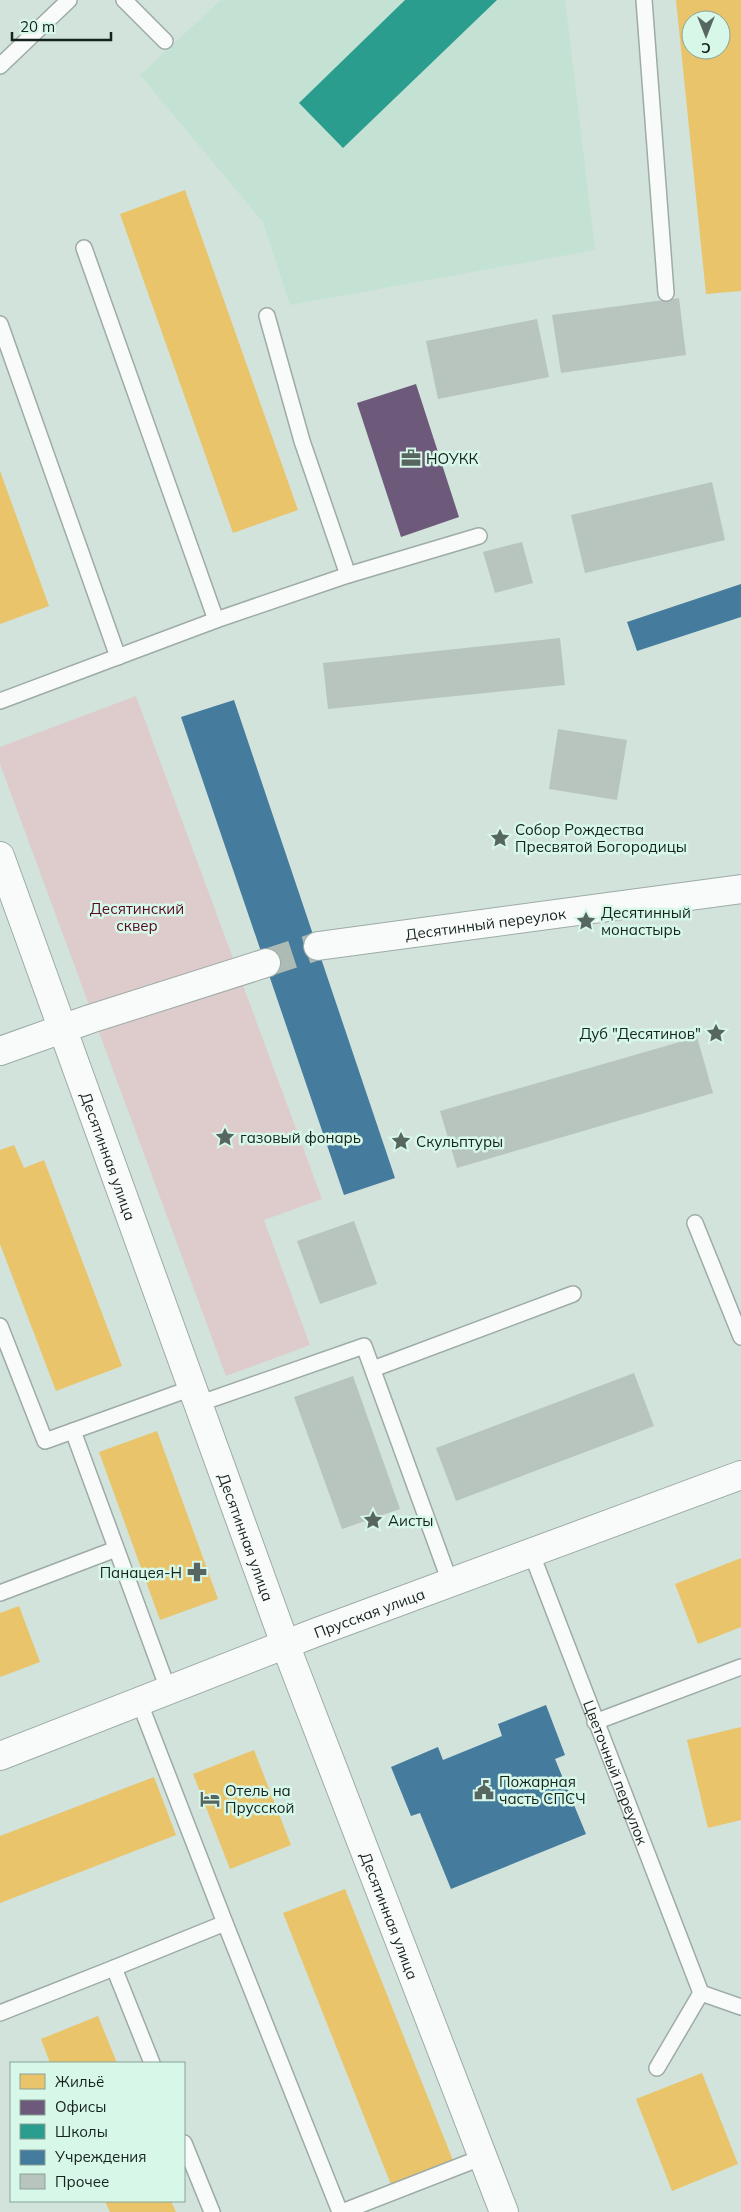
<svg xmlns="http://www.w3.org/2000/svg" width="741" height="2212" font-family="Mulish,sans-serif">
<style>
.built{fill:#c3e2d4}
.green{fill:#decccd}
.homes{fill:#e9c46a;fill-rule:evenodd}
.offices{fill:#6d597a}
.schools{fill:#2a9d8f}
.public{fill:#457b9d}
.building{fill:#b7c5be}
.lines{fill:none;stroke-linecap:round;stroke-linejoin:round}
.street-tunnel{stroke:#acbcb5;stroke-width:28;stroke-dasharray:28 14;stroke-linecap:butt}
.lane-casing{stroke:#9eaba6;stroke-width:18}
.street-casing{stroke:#9eaba6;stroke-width:30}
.secondary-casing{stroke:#9eaba6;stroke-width:30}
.lane{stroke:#f8fbfa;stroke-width:15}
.street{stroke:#f8fbfa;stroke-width:28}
.secondary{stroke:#f8fbfa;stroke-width:28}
.labels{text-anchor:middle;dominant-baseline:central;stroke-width:5;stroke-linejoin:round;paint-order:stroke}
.poi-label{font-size:15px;fill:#16221d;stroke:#d7f8e9;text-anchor:start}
.park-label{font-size:15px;fill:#5b0726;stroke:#d7f8e9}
.street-label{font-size:15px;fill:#16221d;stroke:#d7f8e9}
</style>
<rect width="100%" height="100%" fill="#d1e3db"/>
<!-- built -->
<path class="built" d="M221,0H565L595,250L290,305L263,222L140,75Z"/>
<!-- green -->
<path class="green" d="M136,696L322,1199L264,1220L310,1345L226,1376L0,764V747Z"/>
<!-- homes -->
<path class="homes" d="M676,0H741V291L706,294ZM691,20H721V50H691Z
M185,190L298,510L233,533L120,214Z
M0,471L49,606L0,624Z
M14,1145L24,1168L44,1160L122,1366L56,1391L0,1244V1150Z
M157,1431L218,1599L160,1620L99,1452Z
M741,1558V1627L698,1644L675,1584Z
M19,1606L40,1662L0,1677V1613Z
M741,1727V1820L708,1828L687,1740Z
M254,1750L291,1845L230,1869L193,1774Z
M154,1777L176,1835L0,1903V1836Z
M345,1889L454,2163L392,2187L283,1913Z
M98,2016L117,2063H50L41,2039Z
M702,2073L738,2164L672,2191L636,2099Z
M105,2201H171L176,2212H110Z"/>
<!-- offices -->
<path class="offices" d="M416,384L459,517L401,537L357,403Z"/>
<!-- schools -->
<path class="schools" d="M405,0H497L343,148L299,103Z"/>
<!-- public -->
<path class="public" d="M741,584V617L637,651L627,622Z
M234,700L395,1178L344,1195L181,717Z
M546,1705L565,1755L555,1759L586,1834L451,1889L420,1813L411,1816L391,1767L438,1747L443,1760L502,1736L498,1724Z"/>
<!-- building -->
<path class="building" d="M679,298L686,355L561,373L552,315Z
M537,319L549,377L438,399L426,341Z
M712,482L725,540L585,573L571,515Z
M522,542L533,583L495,593L483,552Z
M560,638L565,685L328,709L323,663Z
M558,729L627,740L617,800L549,789Z
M697,1037L713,1093L457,1168L440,1111Z
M354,1221L377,1284L320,1304L297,1241Z
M634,1373L654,1426L456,1501L436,1448Z
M353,1376L400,1509L342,1529L294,1397Z"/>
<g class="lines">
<!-- street-tunnel -->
<path class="street-tunnel" d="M266,963L318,946"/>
<defs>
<g id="lane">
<path d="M124,0L165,41"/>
<path d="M644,0L666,293"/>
<path d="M0,66L69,0"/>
<path d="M84,248L216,620"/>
<path d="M267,316L302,441L348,575"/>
<path d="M0,324L118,657"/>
<path d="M0,701L216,620L348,575L479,536"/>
<path d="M695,1223L741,1337"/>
<path d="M0,1326L45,1441L73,1431"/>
<path d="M373,1369L573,1294"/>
<path d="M198,1404L364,1346L450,1582"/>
<path id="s1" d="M531,1552L701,1993"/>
<path d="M0,1593L116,1549"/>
<path d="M168,1689L73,1431L192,1388"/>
<path d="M595,1722L741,1667"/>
<path d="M225,1923L340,2212"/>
<path d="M114,1968L225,1923L139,1701"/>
<path d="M701,1993L741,2007"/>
<path d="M0,2013L114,1968L152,2063"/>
<path d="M657,2068L701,1993"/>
<path d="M184,2143L212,2212"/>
<path d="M342,2212L483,2157"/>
</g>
<g id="street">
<path id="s2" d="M318,946L741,889"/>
<path d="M0,1051L90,1019L266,963"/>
</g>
<g id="secondary">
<path id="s3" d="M0,856L285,1644L504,2212"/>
<path id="s4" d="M0,1756L317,1632L741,1475"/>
</g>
</defs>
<!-- lane casing -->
<use href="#lane" class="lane-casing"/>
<!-- street casing -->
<use href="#street" class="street-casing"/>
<!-- secondary casing -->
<use href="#secondary" class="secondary-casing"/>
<!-- lane -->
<use href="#lane" class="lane"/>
<!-- street -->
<use href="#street" class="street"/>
<!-- secondary -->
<use href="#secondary" class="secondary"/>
</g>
<!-- icons -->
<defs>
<symbol id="office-bare" viewBox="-9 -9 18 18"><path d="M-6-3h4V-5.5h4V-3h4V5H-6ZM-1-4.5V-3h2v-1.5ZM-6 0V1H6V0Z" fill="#576660" stroke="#d7f8e9" stroke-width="2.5" paint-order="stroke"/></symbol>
<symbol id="sight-bare" viewBox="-9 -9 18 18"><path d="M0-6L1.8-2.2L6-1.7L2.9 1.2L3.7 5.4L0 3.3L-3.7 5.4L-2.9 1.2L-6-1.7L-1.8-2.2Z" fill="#576660" stroke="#d7f8e9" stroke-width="2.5" paint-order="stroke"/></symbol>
<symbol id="pharmacy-bare" viewBox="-9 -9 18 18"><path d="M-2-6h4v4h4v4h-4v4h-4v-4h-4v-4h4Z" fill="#576660" stroke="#d7f8e9" stroke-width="2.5" paint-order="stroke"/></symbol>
<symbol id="civic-bare" viewBox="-9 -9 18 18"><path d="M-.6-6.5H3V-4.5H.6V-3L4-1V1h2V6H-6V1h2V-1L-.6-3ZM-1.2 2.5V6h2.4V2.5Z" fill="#576660" stroke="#d7f8e9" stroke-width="2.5" paint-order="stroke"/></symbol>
<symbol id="hotel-bare" viewBox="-9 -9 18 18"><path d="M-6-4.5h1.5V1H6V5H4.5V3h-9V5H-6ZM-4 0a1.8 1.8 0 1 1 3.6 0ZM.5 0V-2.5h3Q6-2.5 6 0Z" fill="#576660" stroke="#d7f8e9" stroke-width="2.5" paint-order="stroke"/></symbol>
</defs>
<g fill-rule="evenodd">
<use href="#office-bare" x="397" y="444" width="28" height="28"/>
<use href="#sight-bare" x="486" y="824" width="28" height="28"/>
<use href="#sight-bare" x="572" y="907" width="28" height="28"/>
<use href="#sight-bare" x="702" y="1019" width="28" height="28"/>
<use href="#sight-bare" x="211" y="1123" width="28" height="28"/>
<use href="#sight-bare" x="387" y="1127" width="28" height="28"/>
<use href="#sight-bare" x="359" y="1506" width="28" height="28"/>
<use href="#pharmacy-bare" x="183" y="1558" width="28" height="28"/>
<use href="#civic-bare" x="470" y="1776" width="28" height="28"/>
<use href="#hotel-bare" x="196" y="1785" width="28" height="28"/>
</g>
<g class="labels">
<!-- poi labels -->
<g class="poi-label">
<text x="426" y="458">НОУКК</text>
<text x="515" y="829">Собор Рождества<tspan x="515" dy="17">Пресвятой Богородицы</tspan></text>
<text x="601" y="912">Десятинный<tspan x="601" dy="17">монастырь</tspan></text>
<text x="701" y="1033" text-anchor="end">Дуб "Десятинов"</text>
<text x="240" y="1137">газовый фонарь</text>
<text x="416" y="1141">Скульптуры</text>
<text x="388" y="1520">Аисты</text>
<text x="182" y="1572" text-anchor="end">Панацея-Н</text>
<text x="499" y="1781">Пожарная<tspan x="499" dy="17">часть СПСЧ</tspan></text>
<text x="225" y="1790">Отель на<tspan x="225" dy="17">Прусской</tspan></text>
</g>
<!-- park labels -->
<g class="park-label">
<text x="137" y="908">Десятинский<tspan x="137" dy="17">сквер</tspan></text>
</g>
<!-- street labels -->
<g class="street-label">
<text stroke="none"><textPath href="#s2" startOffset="169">Десятинный переулок</textPath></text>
<text stroke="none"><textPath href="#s3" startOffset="319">Десятинная улица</textPath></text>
<text stroke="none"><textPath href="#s3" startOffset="724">Десятинная улица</textPath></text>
<text stroke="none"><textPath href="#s4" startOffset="396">Прусская улица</textPath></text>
<text stroke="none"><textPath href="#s1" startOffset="236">Цветочный переулок</textPath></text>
<text stroke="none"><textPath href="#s3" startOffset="1129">Десятинная улица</textPath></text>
</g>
</g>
<!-- legend -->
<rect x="10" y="2062" width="175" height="140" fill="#d7f8e9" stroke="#8aa297"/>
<rect x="20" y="2074" width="25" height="15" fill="#e9c46a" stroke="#8aa297"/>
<text x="55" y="2087" font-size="15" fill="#16221d">Жильё</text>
<rect x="20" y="2100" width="25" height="15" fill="#6d597a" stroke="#8aa297"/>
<text x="55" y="2112" font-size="15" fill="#16221d">Офисы</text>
<rect x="20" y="2124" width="25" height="15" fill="#2a9d8f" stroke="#8aa297"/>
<text x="55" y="2137" font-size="15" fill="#16221d">Школы</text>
<rect x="20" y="2150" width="25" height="15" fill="#457b9d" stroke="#8aa297"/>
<text x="55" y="2162" font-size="15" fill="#16221d">Учреждения</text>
<rect x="20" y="2174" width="25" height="15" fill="#b7c5be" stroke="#8aa297"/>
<text x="55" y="2187" font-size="15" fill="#16221d">Прочее</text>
<!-- north arrow -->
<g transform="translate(706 35) rotate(180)"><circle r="24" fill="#d7f8e9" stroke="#8aa297"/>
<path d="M0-4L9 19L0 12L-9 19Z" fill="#576660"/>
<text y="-8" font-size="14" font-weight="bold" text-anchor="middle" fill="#16221d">С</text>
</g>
<!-- scale -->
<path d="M12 32v8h99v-8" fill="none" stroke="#16221d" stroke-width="2.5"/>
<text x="20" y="32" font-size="15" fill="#16221d" stroke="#d7f8e9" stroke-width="4" paint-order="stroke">20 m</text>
</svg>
